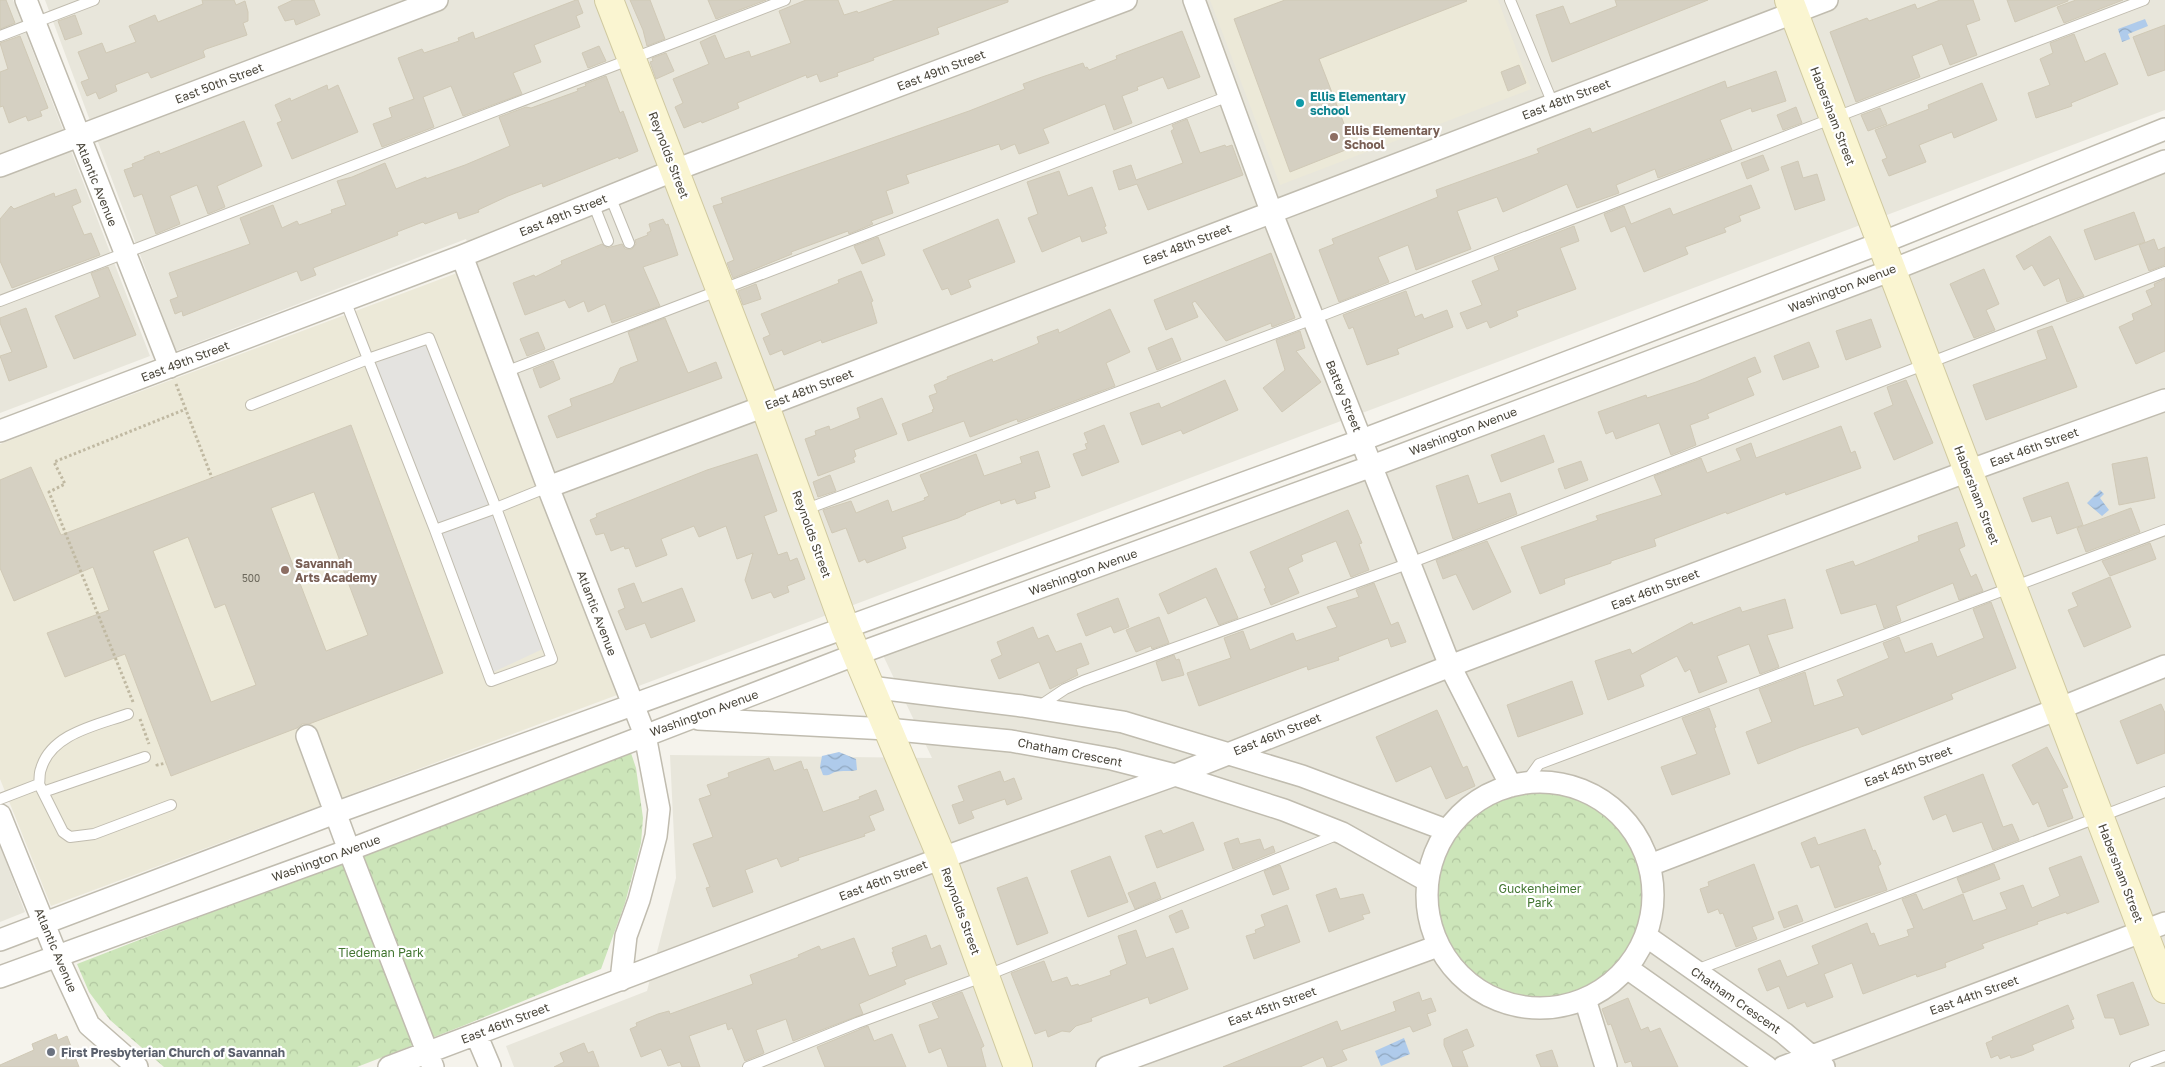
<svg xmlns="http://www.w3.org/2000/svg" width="2165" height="1067" font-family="'Golos Text',sans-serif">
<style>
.residential{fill:#e8e6db}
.education{fill:#ece9d8}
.park{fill:url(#park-crowns)}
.parking{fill:#e4e3e0}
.water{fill:url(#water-waves)}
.building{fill:#d5d0c2;stroke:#d0c9b6;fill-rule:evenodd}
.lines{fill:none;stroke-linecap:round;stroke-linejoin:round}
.lane-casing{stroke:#c0bcaf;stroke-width:12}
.street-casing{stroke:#c0bcaf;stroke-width:24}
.secondary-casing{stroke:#d0c9a0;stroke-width:30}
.path{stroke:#c0b9a2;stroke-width:3;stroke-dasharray:2.5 2.5;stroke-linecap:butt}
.lane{stroke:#fff;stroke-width:10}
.street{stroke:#fff;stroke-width:21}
.secondary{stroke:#faf5d1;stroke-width:28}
.culture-dot{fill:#0f9aa8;stroke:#fff;stroke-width:2}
.education-dot{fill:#8d6e63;stroke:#fff;stroke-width:2}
.worship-dot{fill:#6b7280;stroke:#fff;stroke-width:2}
.labels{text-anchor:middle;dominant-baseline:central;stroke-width:4.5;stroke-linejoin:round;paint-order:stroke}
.number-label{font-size:10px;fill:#6c685c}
.street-label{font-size:12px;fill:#49453a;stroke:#fff}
.culture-label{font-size:12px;font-weight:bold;fill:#0d838f;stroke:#fff;text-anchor:start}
.education-label{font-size:12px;font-weight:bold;fill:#785e54;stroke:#fff;text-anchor:start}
.park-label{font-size:12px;fill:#437632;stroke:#fff}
.worship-label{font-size:12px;font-weight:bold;fill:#5b616d;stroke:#fff;text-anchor:start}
</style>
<defs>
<pattern id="park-crowns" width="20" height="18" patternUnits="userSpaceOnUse" patternTransform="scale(1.25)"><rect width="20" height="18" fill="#cce5b9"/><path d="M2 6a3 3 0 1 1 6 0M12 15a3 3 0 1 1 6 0" fill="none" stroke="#b1c6a0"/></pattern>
<pattern id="water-waves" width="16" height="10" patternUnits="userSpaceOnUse" patternTransform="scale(1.25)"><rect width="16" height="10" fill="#afcbeb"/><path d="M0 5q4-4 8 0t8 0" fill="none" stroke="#90a7bf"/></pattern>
</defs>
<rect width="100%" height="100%" fill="#f5f3ec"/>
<!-- residential -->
<path class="residential" d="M0,0H13L150,356L0,413Z
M45,0H2165V110L636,687L466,239L176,351Z
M2165,151V1067H514L506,1046L647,991L676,878L670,755L932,758L880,649Z
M0,846L25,912L0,922Z"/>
<!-- education -->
<path class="education" d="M1210,0H1498L1531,89L1280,185Z
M457,273L617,695L51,906L0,779V444Z"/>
<!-- park -->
<path class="park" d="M630,750L636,768L643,818L641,843L625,903L601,969L465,1025L357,1067H164L110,1020L89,992L77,964Z
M1427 895a113 113 0 1 1 226 0a113 113 0 1 1-226 0Z"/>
<!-- parking -->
<path class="parking" d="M428,340L547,647L487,675L372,365Z"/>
<!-- water -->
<path class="water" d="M2145,19L2148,26L2128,34L2130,39L2122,42L2118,29Z
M2100,490L2104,494L2100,498L2109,510L2102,516L2087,503Z
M839,752L856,759L857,770C850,772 842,770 835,772C830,774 829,776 823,775L820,767L822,756Z
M1404,1038L1410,1054L1381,1066L1375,1051Z"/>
<!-- building -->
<path class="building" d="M0,0H6L15,23L0,29Z
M202,0H234L236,5L245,1L248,12V21L243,23L247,35L206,49L203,51L205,57L151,78L148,72L115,85L117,91L99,99L96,92L87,96L81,82L89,79L78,52L102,43L106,53L136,42L129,26L155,15L158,22L203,4Z
M293,0H314L320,15L296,25L294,19L285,21L278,7Z
M576,0H578L583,13L576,16L580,27L534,45L541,62L513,73L522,94L463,116L451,86L423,97L434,127L382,147L373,124L392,117L389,108L414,99L398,58L422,49L424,53L459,41L458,38L473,32L475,39Z
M630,0H650L665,39L647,46L643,30Z
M708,0H766L716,19Z
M806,0H838L844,15L857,11L858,13L895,0H1008V2L937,28L939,34L873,58L874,60L837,73L838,76L820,82L817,74L807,78L806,75L737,103L739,108L702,123L701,121L684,128L675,107L683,103L673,79L709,64L700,42L715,35L725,59L749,51L751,57L791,43L779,11Z
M1285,0H1466L1467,1L1319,59L1353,147L1290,172L1234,19Z
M1615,0H1708L1552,62L1536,15L1563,6L1570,24L1617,6Z
M1940,0H1973L1980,20L1966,25L1977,55L1950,65L1942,44L1912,56L1920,77L1856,102L1830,32L1867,18L1869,21L1915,4L1917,9Z
M2007,0H2068V1L2015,22Z
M2076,0H2123L2064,23L2057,7Z
M75,15L82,34L65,40L58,21Z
M2165,25V70L2148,76L2133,37Z
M1182,31L1200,77L1168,89L1163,77L1137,87L1138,90L1122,96L1132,123L1114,130L1105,104L1043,129L1049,143L1019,154L1015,144L1001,150L999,144L906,175L909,183L886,191L893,213L871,221L873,224L849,234L848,231L791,252L792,254L733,278L727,263L734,260L713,206L723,203L721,198L969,111L1025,89L1023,84L1042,77L1083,63L1085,68L1087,67L1089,70L1117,59L1116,56Z
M2074,34L2085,62L2105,53L2118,84L2071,103L2072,106L2036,118L2028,93L2050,85L2040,59L2053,53L2050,43Z
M20,36L48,108L40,111L42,116L28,121L26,116L9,123L3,106L0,107V72L8,69L0,43Z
M599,46L606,61L588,68L582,53Z
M666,53L674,71L656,79L650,62L653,61L652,58Z
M1519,65L1526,83L1508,91L1501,72Z
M1776,71L1786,101L1752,112L1751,108L1720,120L1732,150L1658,178L1655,169L1616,185L1619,193L1577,208L1567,184L1503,212L1497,197L1457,211L1471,249L1416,270L1408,245L1378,257L1389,282L1339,302L1319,250L1334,244L1332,239L1438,197L1436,190L1539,153L1537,149L1590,128L1592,133L1725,81L1727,88Z
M606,76L620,113L623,111L638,151L619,159L618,157L543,187L542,183L508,196L478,210L479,212L459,219L457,212L425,224L423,222L397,232L398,235L313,268L316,275L301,281L297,271L183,316L182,311L175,314L170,300L178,297L169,273L250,244L240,218L273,205L282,228L297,221L299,225L332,213L331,210L346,205L337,181L352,177L385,163L396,189L426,177V179L465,165L510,146L499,117L526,107L531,108L578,91L577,89L586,86L585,84Z
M1982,83L1997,120L1954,138L1952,132L1919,145L1926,162L1889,176L1882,160L1887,158L1875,130L1929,109L1928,105Z
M327,85L328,90L338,85L358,132L292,159L277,123L282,121L275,105L290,98L291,101Z
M1796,107L1802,123L1783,130L1777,115Z
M1880,108L1887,124L1868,131L1861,115Z
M1187,119L1200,153L1225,145L1226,147L1232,145L1243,175L1148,210L1137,184L1119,190L1113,171L1131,165L1136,180L1183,163L1171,131L1174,129L1172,125Z
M244,121L262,166L217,186L225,207L208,214L197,185L170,196L180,224L156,234L142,194L134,197L124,170L133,167L132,164L145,159L144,157L159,151L160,154Z
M1763,155L1769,170L1747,179L1741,163Z
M1798,161L1803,178L1817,174L1825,200L1795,210L1781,167Z
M1059,171L1068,196L1092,187L1106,226L1104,227L1107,233L1082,242L1080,236L1042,252L1028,218L1038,214L1027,182Z
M1751,185L1760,208L1739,216L1741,221L1724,228L1726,232L1685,247L1688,254L1644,272L1625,226L1611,232L1604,214L1624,206L1631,224L1670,208L1673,215Z
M76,189L81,202L72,206L84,235L91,233L100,255L12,288L0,261V219L11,206L14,209L54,193L55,197Z
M2134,212L2145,242L2095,260L2084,230Z
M663,219L666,225L668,224L678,255L643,267L660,306L612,323L605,304L588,312L584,301L569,308L565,300L525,315L513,283L534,275L535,277L562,264L561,261L602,244L607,248L622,244L625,249H632L636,244L635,240L648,235L647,233L651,231L649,224Z
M998,219L1015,262L968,280L971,287L951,295L948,288L942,290L923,250Z
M1574,226L1579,241L1560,248L1576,289L1516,311L1518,316L1490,328L1487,321L1467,329L1460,313L1482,305L1472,281L1499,270L1494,257Z
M2050,236L2056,246L2084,296L2067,302L2059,278L2044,286L2032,265L2024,270L2016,256Z
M878,237L885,255L862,264L854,246Z
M2154,239L2158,250L2165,247V265L2149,271L2139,245Z
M1271,253L1295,318L1272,327L1271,323L1226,341L1195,301L1192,303L1198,317L1166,330L1154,300Z
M108,267L136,335L74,359L55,316L100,297L91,273Z
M1984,269L1999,304L1986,310L1995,330L1974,338L1950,284Z
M861,271L873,301L871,302L877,323L822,343L821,340L784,355L782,350L770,355L763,338L770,335L761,314L839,283L838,280Z
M2165,279V351L2136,364L2119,327L2134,320L2132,314L2152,305L2146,291L2155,287L2154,284Z
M756,284L761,299L743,305L738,291Z
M1406,291L1415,317L1422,314L1424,319L1447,310L1453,327L1397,349L1399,354L1367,365L1353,327L1349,329L1343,315Z
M26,308L47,367L9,381L0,356L12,352L0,323V318Z
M1110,309L1130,352L1106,363L1115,386L1018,422L1017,419L970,437L964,421L908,441L902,424L933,412L932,410L934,409L929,396L937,393L934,385L948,379L947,377L992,359L993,362L1035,345L1039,343L1037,337L1058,329L1059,333Z
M665,318L688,373L716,362L722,378L557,438L548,416L572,406L570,399L613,383L620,368L638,361L628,332Z
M1871,319L1881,347L1846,360L1836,331Z
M2052,326L2077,387L1986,420L1973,385L2047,359L2037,331Z
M1300,331L1305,348L1296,351L1321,382L1282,412L1263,388L1285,370L1276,340Z
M538,332L545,349L527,356L520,339Z
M1172,338L1181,360L1157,370L1148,348Z
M1809,342L1819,367L1783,380L1774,356Z
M1755,357L1761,372L1747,378L1754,395L1707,414L1709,418L1690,425L1696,445L1671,455L1659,423L1616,439L1613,431L1606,434L1598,412L1646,395L1647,398L1696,382Z
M553,361L560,379L540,388L533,369Z
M1225,380L1238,410L1183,434L1181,430L1142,445L1130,413L1159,403L1161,408Z
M1906,380L1933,443L1894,460L1874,413L1893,405L1887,387Z
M882,398L897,434L854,450L856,456L853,458L855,462L818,476L805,439L816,435L815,431L829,426L830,430L860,418L857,408Z
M351,425L443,673L309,724H302L297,728L171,776L125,654L65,677L47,633L109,610L93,567L14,601L0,568V480L31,467L61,535ZM314,492L368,635L326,651L271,508ZM188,537L215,608L225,604L256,685L211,702L153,551Z
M1104,425L1119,462L1082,476L1073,454L1087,449L1085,444L1088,443L1084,433Z
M1841,426L1851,453L1855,451L1861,468L1786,495L1785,492L1727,514L1726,512L1654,539L1656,546L1611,561V563L1564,579L1565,584L1540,594L1521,547L1598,520L1596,516L1662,495L1654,476L1701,458L1707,473L1741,460L1736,449L1751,443L1756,458Z
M1544,435L1554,462L1501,482L1491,455Z
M1038,451L1050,487L1034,492L1036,498L1017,504L1015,499L1001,504L1000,500L965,513L966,514L958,518L902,537L906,548L867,563L865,559L859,562L846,528L832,533L823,510L851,501L856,513L888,500L892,512L925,500L924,498L929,496L920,475L976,454L984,476L1022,463L1020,457Z
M757,454L777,511L764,516L778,555L787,552L790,561L797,558L805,579L787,586L789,592L774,598L771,592L752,599L745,580L753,553L737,559L726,526L699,537L694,526L661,539L667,555L636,567L629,548L625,549L624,546L611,551L604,533L596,535L590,520L597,517L596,514L707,470Z
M2147,457L2155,498L2119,505L2112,464Z
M1581,461L1588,480L1565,489L1558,469Z
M830,475L836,491L818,497L813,482Z
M1468,475L1478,504L1510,493L1517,514L1453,539L1436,486Z
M2068,482L2083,525L2057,534L2051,516L2032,522L2023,498Z
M2131,508L2140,532L2086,552L2077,528Z
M1348,510L1362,543L1359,544L1369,570L1351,577L1336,541L1301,555L1303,561L1288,568L1299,593L1271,605L1264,589L1266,588L1250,552Z
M1957,522L1965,546L1959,549L1971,577L1976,574L1983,591L1959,600L1953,583L1896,606L1901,621L1884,628L1876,604L1841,614L1826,570L1853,561L1855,566L1919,541L1918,536Z
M1487,541L1511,592L1473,610L1456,574L1443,579L1436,560Z
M2150,543L2156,559L2110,576L2102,561Z
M1216,568L1238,618L1219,625L1206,597L1168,614L1159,594Z
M2110,577L2131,627L2084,647L2068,610L2078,606L2072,593Z
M634,583L642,603L682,588L695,621L651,638L645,623L626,630L618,611L625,608L618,589Z
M1374,583L1391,625L1398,622L1406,642L1391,647L1388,638L1338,657L1339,660L1308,670L1307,666L1199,706L1187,673L1231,658L1224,638L1243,631L1250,650L1293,633L1296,641L1337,627L1327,607L1359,597L1356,590Z
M1118,598L1129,627L1114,633L1111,626L1086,636L1077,614Z
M1785,599L1793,628L1767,635L1779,667L1760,674L1749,644L1717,656L1727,682L1699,693L1690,669L1685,672L1677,656L1640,675L1644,686L1608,700L1595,661L1630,649L1632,654L1692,622L1693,625L1740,607L1742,612Z
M1991,602L2016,668L1951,694L1953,699L1862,735L1858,727L1801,747L1758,764L1746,732L1772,722L1759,689L1805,672L1814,706L1844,696L1837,680L1889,658L1883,643L1899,637L1905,653L1932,643L1937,657L1984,638L1973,609Z
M1159,617L1169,643L1152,649L1151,646L1136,652L1126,630Z
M1033,627L1038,639L1048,635L1056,652L1081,643L1089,664L1076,669L1078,675L1050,689L1039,662L999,679L991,660L1002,655L997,642Z
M1174,655L1176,660L1179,659L1184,675L1162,681L1156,662Z
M1572,681L1583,714L1518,737L1507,705Z
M2161,704L2165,713V753L2137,764L2120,721Z
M1709,708L1716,727L1714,728L1730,774L1672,795L1661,767L1697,754L1682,718Z
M1437,710L1463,768L1467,766L1475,786L1446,799L1431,766L1396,782L1376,737Z
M2047,747L2068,787L2062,789L2073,818L2048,827L2038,802L2033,805L2012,765Z
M769,758L774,771L801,761L804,770L807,769L823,812L860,799L859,797L876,790L884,810L869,816L875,830L864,834L865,836L798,858L799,860L781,867L777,858L745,870L753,892L713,907L706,888L710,887L693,844L713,837L699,799L711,795L707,785L729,777L728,773Z
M1000,771L1004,782L1014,778L1022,799L1007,805L1005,799L971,811L974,818L959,824L952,805L964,801L958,786Z
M1983,774L2003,827L2012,824L2019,840L1993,850L1982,822L1953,832L1946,814L1933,820L1924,797Z
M1193,822L1204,850L1157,868L1145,836L1161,830L1163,834Z
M1865,829L1873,851L1875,850L1881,864L1878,866L1887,890L1835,908L1819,865L1811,868L1801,843L1815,837L1818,845Z
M1238,838L1240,844L1260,839L1264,850L1273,846L1275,852L1233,869L1224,843Z
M1110,856L1128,902L1088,917L1071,871Z
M2081,856L2099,902L2067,914L2066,912L2037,922L2038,924L1982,944L1984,948L1945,963L1946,967L1917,977L1916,974L1863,994L1852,963L1824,974L1833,997L1807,1007L1805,1002L1788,1009L1779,986L1767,991L1758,969L1780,960L1787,977L1819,964L1812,946L1867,923L1871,934L1874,933L1879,946L1909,936L1907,930L1914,928L1902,899L1916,894L1923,910L1963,894L1973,921L2007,909L2000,893L2023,885L2032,908L2060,896L2049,868Z
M1754,864L1774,919L1752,927L1757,939L1736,947L1723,913L1720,914L1718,909L1708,913L1700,889L1709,886L1708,882Z
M1994,864L2000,879L1963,893L1957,878Z
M1280,865L1289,889L1273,895L1264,871Z
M1027,877L1048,933L1017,945L997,888Z
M1155,882L1161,898L1135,909L1128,893Z
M1336,888L1340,899L1363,894L1370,913L1362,915L1364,919L1329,932L1316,895Z
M1287,905L1300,942L1254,959L1246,936L1256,933L1255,930L1265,926L1261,915Z
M1797,905L1803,921L1784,928L1778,912Z
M1182,910L1189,928L1176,933L1169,916Z
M1136,930L1146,958L1173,948L1188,989L1150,1004L1148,997L1091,1018L1092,1021L1076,1026L1070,1032L1062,1031L1048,1037L1046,1030L1035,1034L1011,973L1044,961L1052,982L1067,977L1071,986L1078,984L1079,986L1111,975L1110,971L1127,964L1118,936Z
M926,935L931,949L940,945L947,964L904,980L906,984L859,1004L863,1014L793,1041L786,1019L756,1030L764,1053L745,1061L732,1028L728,1030L726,1023L689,1036L700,1067H682L680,1062L668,1066L661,1049L641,1057L630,1029L637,1026L636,1023L658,1014L669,1011L670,1014L753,984L750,975L799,957L798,955L819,946L821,950L854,938L869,976L897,966L892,952H894L892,948Z
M2133,982L2149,1025L2120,1035L2114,1018H2105L2097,995Z
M962,992L984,1046L981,1048L986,1067H948L941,1048L929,1053L919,1025L939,1018L932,1003Z
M1419,992L1422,1001L1431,998L1436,1011L1427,1014L1431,1025L1413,1032L1410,1026L1342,1050L1347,1060L1330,1067H1327L1323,1057L1300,1067H1223L1337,1021L1341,1031L1396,1011L1393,1002Z
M1628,998L1641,1030L1648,1027L1650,1032L1660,1028L1678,1067H1633L1631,1061L1625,1063L1611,1024L1608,1025L1602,1009Z
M2068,1005L2074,1019L2071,1020L2074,1028L2032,1045L2034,1050L2022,1055L2011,1058L2010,1055L2000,1059L1998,1055L1991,1058L1986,1043L1993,1040L1992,1037Z
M868,1026L874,1041L892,1034L906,1067H825L817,1047Z
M1467,1029L1474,1046L1462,1051L1468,1067H1453L1444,1045V1039Z
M56,1034L58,1040L67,1036L79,1067H0V1065L34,1050L32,1044Z
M584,1043L588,1053L593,1051L599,1067H554L564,1062L560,1053Z
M1552,1050L1558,1067H1541L1536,1055Z"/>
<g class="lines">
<defs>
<path id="lane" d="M1510,0L1553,104
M0,36L94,0
M610,196L629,243
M593,203L608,241
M0,301L785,0
M505,372L1229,96
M251,405L368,359L345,300
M804,510L1313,319L1836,117L2144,0
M435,530L496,508L552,659L491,681L435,530L368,359L429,338L496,508L548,487
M1038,707L1065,689L1083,681L1410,563L2165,272
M1526,782L1539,764L2165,530
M39,784C40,779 39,773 41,769C51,733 98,725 128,714
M43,792L145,757
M0,799L39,784L63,832L70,837L94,834L171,805
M1696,970L2165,792
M748,1067L857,1023L985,976L1339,834
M2135,1067L2165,1056"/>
<path id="street" d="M26,0L170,367
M1194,0L1271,211L1450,666L1511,786
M0,166L437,0
M462,256L548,487L645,735L659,809L656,836L639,900L626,936L621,980
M0,431L462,256L675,170L1126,0
M548,487L765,406L1827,0
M870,687L1022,706L1123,722L1302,776L1446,830
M698,719L887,729L1011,741L1112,759L1175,775L1284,810L1342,833L1426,880
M307,736L349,850L433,1067
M1427 895a113 113 0 1 1 226 0a113 113 0 1 1-226 0Z
M0,815L57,956L89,1025L137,1067
M1650,865L2058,709L2165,666
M1646,936L1784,1033L1824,1067
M0,940L335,813L1362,440L1881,243L2165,129
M1627,968L1767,1067
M0,977L349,850L857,654L1372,466L1892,270L2165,161
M1585,999L1606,1067
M476,1034L490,1067
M389,1067L942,858L1175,775L1450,666L1968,471L2165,400
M1107,1067L1438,946
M1783,1067L2165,923"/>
<path id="secondary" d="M609,0L765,406L845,627L942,858L1018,1067
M1789,0L2165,989"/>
</defs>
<!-- lane casing -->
<use href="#lane" class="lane-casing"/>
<!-- street casing -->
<use href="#street" class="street-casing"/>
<!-- secondary casing -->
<use href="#secondary" class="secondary-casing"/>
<!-- path -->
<path class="path" d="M176,384L212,478
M133,702L49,492L65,484L54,462L186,409
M140,719L149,744
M157,764V765L166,763"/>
<!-- lane -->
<use href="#lane" class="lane"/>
<!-- street -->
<use href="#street" class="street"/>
<!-- secondary -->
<use href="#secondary" class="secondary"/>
</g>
<!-- markers -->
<circle class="culture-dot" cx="1300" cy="103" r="5"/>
<g class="education-dot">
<circle cx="1334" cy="137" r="5"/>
<circle cx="285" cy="570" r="5"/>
</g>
<circle class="worship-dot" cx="51" cy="1052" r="5"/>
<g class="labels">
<!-- number labels -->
<g class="number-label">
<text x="251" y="578">500</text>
</g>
<!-- street labels -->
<g class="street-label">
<text transform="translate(941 70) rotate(-21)">East 49th Street</text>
<text transform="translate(219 83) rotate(-21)">East 50th Street</text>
<text transform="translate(1566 99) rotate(-21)">East 48th Street</text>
<text transform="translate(1833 116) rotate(69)">Habersham Street</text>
<text transform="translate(669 155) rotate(69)">Reynolds Street</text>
<text transform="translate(97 184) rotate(68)">Atlantic Avenue</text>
<text transform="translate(563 215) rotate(-22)">East 49th Street</text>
<text transform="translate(1187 244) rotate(-21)">East 48th Street</text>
<text transform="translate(1842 288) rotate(-21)">Washington Avenue</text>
<text transform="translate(185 361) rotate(-21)">East 49th Street</text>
<text transform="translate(809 389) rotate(-21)">East 48th Street</text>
<text transform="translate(1344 396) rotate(68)">Battey Street</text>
<text transform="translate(1463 431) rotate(-21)">Washington Avenue</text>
<text transform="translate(2034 447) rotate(-20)">East 46th Street</text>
<text transform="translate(1977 495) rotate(69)">Habersham Street</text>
<text transform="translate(812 534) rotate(70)">Reynolds Street</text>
<text transform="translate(1083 572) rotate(-20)">Washington Avenue</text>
<text transform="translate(1655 589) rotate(-21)">East 46th Street</text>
<text transform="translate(597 613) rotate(69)">Atlantic Avenue</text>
<text transform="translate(704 713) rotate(-20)">Washington Avenue</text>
<text transform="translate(1277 734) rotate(-22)">East 46th Street</text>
<text transform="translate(1070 752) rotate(11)">Chatham Crescent</text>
<text transform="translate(1908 766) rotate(-21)">East 45th Street</text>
<text transform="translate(326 858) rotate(-20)">Washington Avenue</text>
<text transform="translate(2121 873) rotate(69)">Habersham Street</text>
<text transform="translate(883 880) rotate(-21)">East 46th Street</text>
<text transform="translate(961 911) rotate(70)">Reynolds Street</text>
<text transform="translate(56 950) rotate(67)">Atlantic Avenue</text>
<text transform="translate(1974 995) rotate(-20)">East 44th Street</text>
<text transform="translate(1736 1000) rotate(35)">Chatham Crescent</text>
<text transform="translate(1272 1006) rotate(-20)">East 45th Street</text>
<text transform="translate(505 1023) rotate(-21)">East 46th Street</text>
</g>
<!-- culture labels -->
<g class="culture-label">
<text x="1310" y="96">Ellis Elementary<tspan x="1310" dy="14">school</tspan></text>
</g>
<!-- education labels -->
<g class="education-label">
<text x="1344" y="130">Ellis Elementary<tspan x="1344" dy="14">School</tspan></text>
<text x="295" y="563">Savannah<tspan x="295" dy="14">Arts Academy</tspan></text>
</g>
<!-- park labels -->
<g class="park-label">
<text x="1540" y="888">Guckenheimer<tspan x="1540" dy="14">Park</tspan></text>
<text x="381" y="952">Tiedeman Park</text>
</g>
<!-- worship labels -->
<g class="worship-label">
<text x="61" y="1052">First Presbyterian Church of Savannah</text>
</g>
</g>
</svg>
